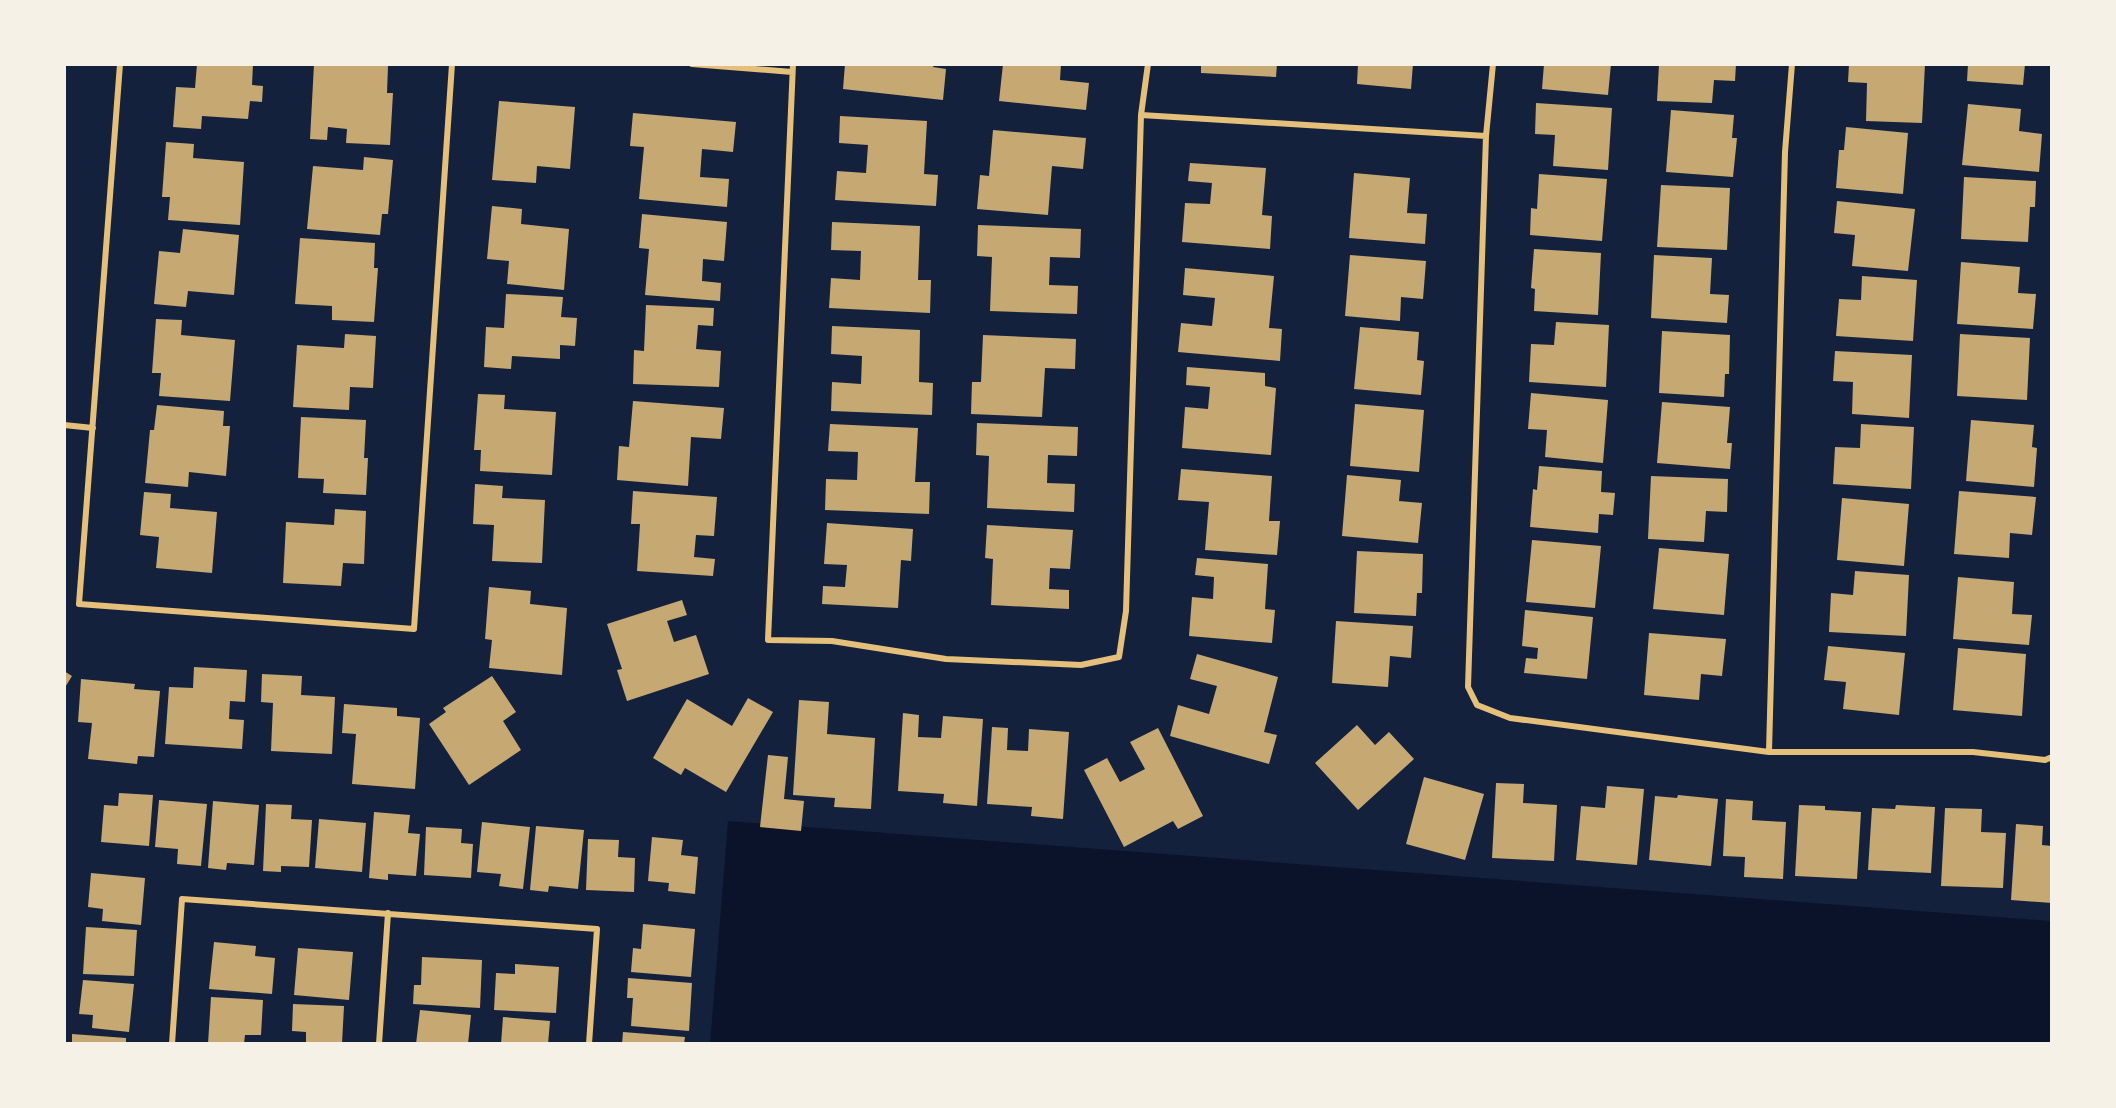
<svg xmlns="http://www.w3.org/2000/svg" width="2116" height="1108" font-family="'IBM Plex Serif',serif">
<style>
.water{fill:#0b132b}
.building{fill:#c6a872}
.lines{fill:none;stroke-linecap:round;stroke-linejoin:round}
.minor{stroke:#e5c07b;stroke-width:6}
</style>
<rect width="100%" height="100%" fill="#14213d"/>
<!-- water -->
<path class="water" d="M728,821L2051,921V1043L710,1044Z"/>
<!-- building -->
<path class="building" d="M197,64H253L252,85L263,86L262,102L250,101L248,119L202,116L201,129L173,127L176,87L195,88Z
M314,64L388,66L387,93H393L390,145L346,143L347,129L328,127L327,140L310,139Z
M845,64H934L933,67L946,69L943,100L843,89Z
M1003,64H1061L1060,80L1089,83L1086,110L999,101Z
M1201,64H1277L1276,77L1201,73Z
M1358,64H1413L1411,89L1357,84Z
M1544,64H1611L1608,95L1542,89Z
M1659,64H1736L1735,81L1714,80L1712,103L1657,101Z
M1849,64H1925L1922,123L1866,121L1867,83L1848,82Z
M1968,64H2025L2023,85L1967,81Z
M499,101L575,107L570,169L537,166L536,183L492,180Z
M1536,103L1612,108L1608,170L1553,166L1555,135L1535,134Z
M1968,104L2021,109L2019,131L2042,134L2039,172L1962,165Z
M1671,110L1734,115L1732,138H1737L1733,177L1666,172Z
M633,113L736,122L733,152L702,149L700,177L729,179L727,207L639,199L644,147L630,146Z
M840,116L927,121L924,174L938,175L936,206L835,200L837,171L866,173L868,145L839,143Z
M1846,127L1908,133L1903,194L1836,188L1839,150H1844Z
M993,130L1086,138L1083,169L1052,166L1048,215L977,209L980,175L989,176Z
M166,142L194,144L193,158L244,162L240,225L168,220L170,197H162Z
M364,157L393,160L388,214H382L380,235L307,229L313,166L363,170Z
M1190,163L1266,168L1262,215L1272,216L1270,249L1182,242L1185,203L1210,204L1212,183L1188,181Z
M1354,173L1410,178L1407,213L1427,214L1425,244L1349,238Z
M1539,174L1607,179L1602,241L1530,235L1531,208L1537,209Z
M1964,177L2036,181L2035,207H2030L2028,242L1961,239Z
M1661,185L1730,188L1727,250L1657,247Z
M1837,201L1915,209L1908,271L1852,266L1855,235L1834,233Z
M492,206L522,209L521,224L569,229L564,290L507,284L509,261L487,259Z
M642,214L727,222L724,261L703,259L702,281L721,283L720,301L645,295L649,249L639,248Z
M832,222L920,226L918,280H931L930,313L829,308L831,278L860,280L861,251L831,250Z
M978,225L1081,229L1080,258L1050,257L1049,285L1078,286L1077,314L990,311L992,257L977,256Z
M183,229L239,235L234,295L188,291L186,307L154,304L159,251L180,253Z
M300,238L375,243L374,268H378L374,322L332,320V306L295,304Z
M1534,249L1601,253L1598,315L1534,311L1535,289L1531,288Z
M1350,255L1426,261L1423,299L1401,297L1400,321L1345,316Z
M1654,255L1712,258L1710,294L1729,295L1727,323L1651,318Z
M1961,262L2020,267L2018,293L2036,294L2033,329L1957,324Z
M1185,268L1274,276L1269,328L1282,329L1280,361L1178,352L1181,323L1212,326L1215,298L1183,295Z
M1862,276L1917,280L1913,341L1836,336L1839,299L1861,300Z
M506,294L563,297L561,317L577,318L575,346L560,345V359L512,356L511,369L484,367L486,327L504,328Z
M646,305L714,308L713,326L698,325L696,349L721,351L719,387L633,384L634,350L644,351Z
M156,319L182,320L181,335L235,340L230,401L159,396L161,373H152Z
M1556,322L1609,325L1606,387L1529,382L1531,344L1554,345Z
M832,326L920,330L919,382L933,383L932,415L831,411L832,382L861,384L862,356L831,354Z
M1360,327L1419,332L1417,360L1424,361L1421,395L1354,389Z
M1662,331L1730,335L1729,374H1725L1724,397L1659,393Z
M345,334L376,336L373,388L350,387L349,410L293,407L297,345L344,348Z
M1960,334L2030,338L2027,400L1957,396Z
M983,335L1076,339L1075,369L1045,368L1042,417L971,414L972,382H981Z
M1835,351L1912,355L1909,418L1852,414L1853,382L1833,381Z
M1187,367L1265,373V386L1276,388L1271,455L1182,448L1185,407L1208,409L1210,387L1186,385Z
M1531,393L1608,400L1603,463L1545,457L1547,430L1528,429Z
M478,394L505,395L504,409L556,412L552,475L480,471L481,450H474Z
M633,401L724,408L721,439L691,437L688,486L617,480L619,446L629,447Z
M1662,402L1730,407L1727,443H1732L1730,469L1657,463Z
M1355,404L1424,410L1419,472L1350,466Z
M157,405L224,411L223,426H230L226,476L189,472L188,487L145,483L150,430H154Z
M301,417L366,420L364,458H368L366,495L323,493L324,479L298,478Z
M1971,420L2034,425L2032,447L2037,448L2034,487L1966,481Z
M977,423L1078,427L1077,456L1048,455L1047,483L1075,484L1074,512L987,508L989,456L976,455Z
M830,424L918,428L915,482H930L929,514L825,510L826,479L857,480L858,452L828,451Z
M1861,424L1914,427L1911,489L1833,484L1835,447L1860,448Z
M1539,466L1602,471L1601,492L1615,493L1613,515L1599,514L1598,533L1530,527L1533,489L1537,490Z
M1181,469L1272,476L1269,521H1280L1277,555L1205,550L1209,502L1178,500Z
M1347,475L1401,480L1399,501L1422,503L1418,543L1342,536Z
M1651,476L1728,479L1727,512L1706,511L1704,542L1648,539Z
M475,484L503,486L502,498L545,500L542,563L492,561L494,525L473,524Z
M633,491L717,497L714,536L696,535L694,557L715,559L713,576L637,571L640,524H631Z
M1959,491L2036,497L2032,535L2010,533L2009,558L1954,554Z
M144,492L171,494L170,508L217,512L212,573L156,568L159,537L140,535Z
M1842,498L1909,504L1904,566L1837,560Z
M335,509L366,511L364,564L343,563L341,586L283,583L286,522L334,525Z
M827,523L913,529L911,561L901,560L898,608L822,604L823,586L845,587L847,565L824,564Z
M987,525L1073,530L1070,569L1050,568L1049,589L1069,590V609L991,605L993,559L985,558Z
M1532,540L1601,546L1595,608L1526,602Z
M1659,548L1729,554L1724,615L1653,609Z
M1357,551L1423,554L1422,593H1417L1416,616L1354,613Z
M1197,558L1268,564L1265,609L1275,610L1272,643L1189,636L1192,597L1213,599L1214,577L1195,575Z
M1855,571L1909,575L1906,636L1829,632L1831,593L1853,595Z
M1958,577L2014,582L2012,614L2032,615L2029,645L1953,639Z
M489,587L531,591L530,604L567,608L562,675L489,668L492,640L485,639Z
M682,600L687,615L667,621L674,642L696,635L709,674L627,701L617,670L622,669L607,624Z
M1525,610L1593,617L1587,679L1524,673L1526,658L1537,659L1538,648L1522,646Z
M1336,621L1413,626L1411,658L1390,656L1388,687L1332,683Z
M1649,633L1726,639L1722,676L1701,674L1699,700L1644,695Z
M1828,646L1905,653L1899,715L1843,709L1846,682L1824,680Z
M1958,648L2026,654L2022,716L1953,710Z
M1197,654L1278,677L1264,732L1277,735L1269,764L1170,736L1178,705L1209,714L1217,686L1190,679Z
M194,667L247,670L245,702L230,701L229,719L244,720L242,749L165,744L169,687L193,688Z
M64,671L72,676L64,689Z
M262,674L302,676L301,695L335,697L332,754L271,751L273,703L261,702Z
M492,676L516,712L503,721L521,750L469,785L429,724L446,712L443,708Z
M81,679L135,684L134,689L160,691L154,757L138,756L137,764L88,759L92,723L78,722Z
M748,698L773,712L726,792L685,768L681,775L653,758L687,699L732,726Z
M799,700L829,702L827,734L875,738L871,809L834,807L835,798L793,795Z
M344,704L397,708V716L420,718L415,789L352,784L356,734L342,733Z
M903,713L919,715L918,737L941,738L943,716L983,719L977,806L943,803L944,794L898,791Z
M1357,725L1375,745L1389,732L1414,759L1358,810L1315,763Z
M992,727L1008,728L1007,750L1028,751L1029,729L1069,732L1063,819L1031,816L1032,807L987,804Z
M1158,728L1203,816L1178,829L1173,821L1124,847L1084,770L1107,758L1120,782L1145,769L1130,742Z
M768,755L788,757L784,799L804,801L801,831L760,827Z
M1424,777L1484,794L1465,860L1406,844Z
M1496,783L1524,784L1523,803L1557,805L1554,861L1492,858Z
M1607,786L1644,789L1637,865L1576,860L1581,806L1605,808Z
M119,793L153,795L149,846L101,842L104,805L118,806Z
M1678,795L1718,799L1711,866L1649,860L1655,796L1677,798Z
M1726,799L1753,801L1752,820L1786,822L1783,879L1744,877L1745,857L1723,856Z
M159,800L207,804L201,866L177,864L178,849L155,847Z
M213,801L259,805L254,865L227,863L226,870L208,868Z
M266,804L292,805L291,819L312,820L309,867L281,866V872L263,871Z
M1799,805L1825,806V810L1861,812L1857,879L1795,876Z
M1896,805L1935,807L1931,873L1868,870L1872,808L1895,809Z
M1945,808L1982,809L1981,832L2006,833L2003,888L1941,886Z
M374,812L410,815L408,833L420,834L416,876L388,874V880L369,878Z
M319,819L366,823L362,872L315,868Z
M482,822L530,827L523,889L499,886L501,874L477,872Z
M2016,824L2043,826L2042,845L2052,846V903L2011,900Z
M536,826L584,830L578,889L549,886L548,892L530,890Z
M426,827L462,829L461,843L473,844L471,878L424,875Z
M652,837L683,840L681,855L698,857L695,894L668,891L669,883L648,881Z
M588,839L619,840L618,857L635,858L634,892L586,890Z
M91,873L145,878L141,925L102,921L103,909L88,907Z
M643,924L695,929L691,977L631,972L633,948L641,949Z
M86,927L137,930L134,976L83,974Z
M214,942L256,946L255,956L275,958L272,994L209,989Z
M298,948L353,952L349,1000L294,995Z
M422,957L482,960L480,1008L413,1004L414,985H421Z
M515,964L559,967L556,1013L494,1010L496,973L515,974Z
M628,978L692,983L689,1031L631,1026L633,998H627Z
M83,980L134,984L129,1032L92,1028L93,1015L79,1014Z
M211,997L263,1000L261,1035H245L244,1044H208Z
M293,1004L344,1006L342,1044H306V1032L292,1031Z
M420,1010L471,1015L468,1044H416Z
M503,1017L550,1021L548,1044H501Z
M623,1032L685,1037L684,1044H622Z
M72,1034L126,1038V1044H72Z"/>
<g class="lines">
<!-- minor -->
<path class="minor" d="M120,64L79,604L414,629L452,64
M692,64L792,72
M793,64L768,640L832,641L946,659L1081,665L1119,657L1126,611L1141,115L1148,64
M1493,64L1486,136L1468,687L1477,705L1510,718L1769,752H1973L2045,760L2052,757
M1141,115L1486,136
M64,425L93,428
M1769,752L1785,152L1792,64
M172,1044L182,899L597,929L589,1044
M379,1044L388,913"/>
</g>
<!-- border -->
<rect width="2116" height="1108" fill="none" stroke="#f6f1e7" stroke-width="132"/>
</svg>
